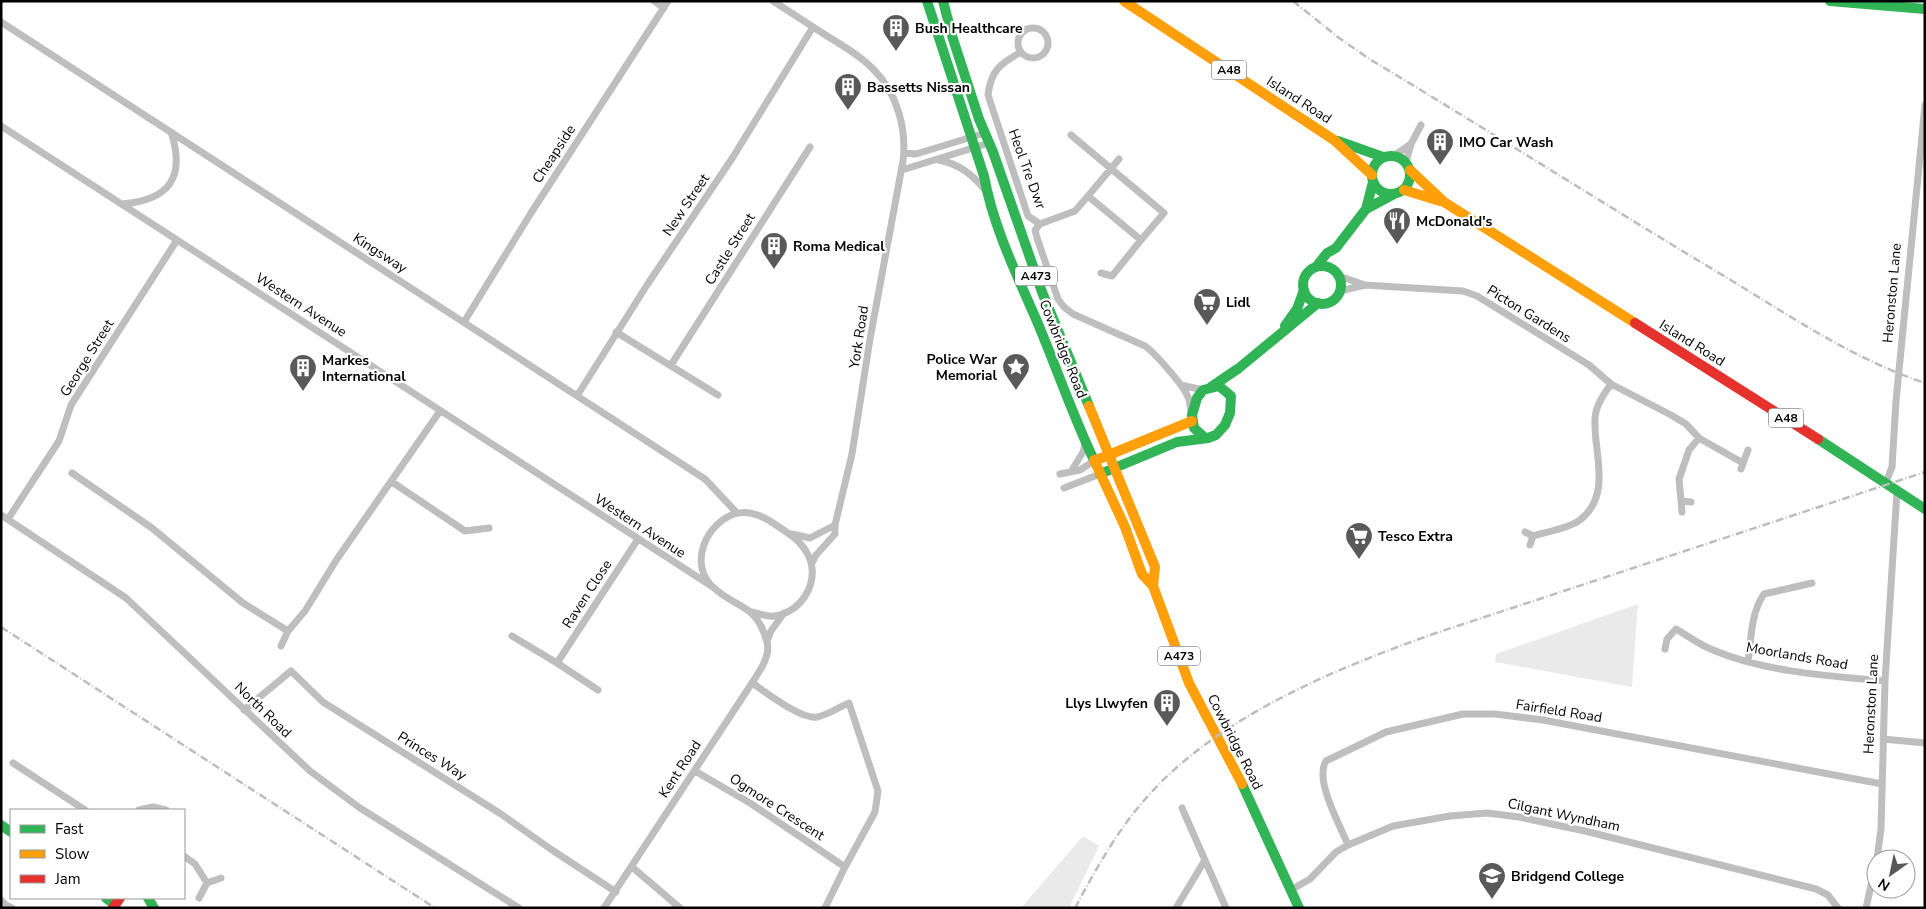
<svg xmlns="http://www.w3.org/2000/svg" width="1926" height="909" font-family="'Nunito Sans',sans-serif">
<style>
.green{fill:#eaeaea}
.lines{fill:none;stroke-linecap:round;stroke-linejoin:round}
.street{stroke:#bebebe;stroke-width:7}
.fast{stroke:#30b455;stroke-width:10}
.slow{stroke:#ff9f0a;stroke-width:10}
.jam{stroke:#e5322d;stroke-width:10}
.rail{stroke:#bdbdbd;stroke-width:2.5;stroke-dasharray:8 2.5 1 2.5;stroke-linecap:butt}
.labels{text-anchor:middle;dominant-baseline:central;stroke-width:4.5;stroke-linejoin:round;paint-order:stroke}
.shield{fill:#fff;stroke:#4c4c4c;stroke-width:1}
.shield-label{font-size:12px;font-weight:bold;fill:#000}
.poi-label{font-size:14px;font-weight:bold;fill:#000;stroke:#fff;text-anchor:start}
.street-label{font-size:14px;fill:#000;stroke:#fff}
</style>
<rect width="100%" height="100%" fill="#fff"/>
<!-- green -->
<path class="green" d="M1638,604L1632,687L1495,662L1496,654Z
M1083,836L1099,846L1069,908H1021Z"/>
<g class="lines">
<!-- street -->
<path class="street" d="M654,1L664,8
M773,1C790,12 807,23 824,34C841,45 860,55 874,70C897,93 907,129 903,161L870,339L852,454L835,525V534L816,555L812,563
M1,22L705,479L737,513
M1018 43a15 15 0 1 1 30 0a15 15 0 1 1-30 0Z
M1021,52C1000,64 991,70 988,95L1028,216L1040,224L1035,230L1037,238L1058,299L1064,307L1073,314L1145,346C1155,353 1184,386 1188,397C1190,401 1190,407 1191,412
M1,126L713,587
M904,153L916,154L985,133
M1395,155L1411,144
M939,160C959,164 972,174 985,190
M1406,162L1411,144L1421,125
M902,170L989,143
M1088,196L1119,159
M122,204C169,200 186,178 171,132
M1040,224L1075,211L1088,196L1141,240L1164,213L1071,135
M1101,273L1112,276L1141,240
M1339,276L1365,285L1463,291L1477,296L1589,365L1611,384L1671,415L1686,424L1699,438L1743,463
M1340,291L1365,285
M464,322L531,213L668,1
M616,332L718,395
M671,365L810,147
M1181,385L1203,390
M577,396L647,285L733,157L813,27
M1741,469L1748,450
M1072,470L1083,452L1085,444
M72,473L152,528L243,603L288,631L305,611L337,559L440,411
M1060,474L1080,470L1094,461
M392,482L465,531L489,528
M1886,482L1892,467L1896,401L1925,105
M1064,488L1100,474
M1682,501L1691,502
M1682,512L1679,479L1689,450L1699,438
M1,515L126,598L310,771L360,808L519,908
M8,519L59,441L71,405L177,240
M1525,532L1533,536
M792,534L810,538L835,525
M1530,545L1533,536C1546,532 1570,528 1580,520C1613,494 1593,452 1595,418C1596,405 1604,394 1611,384
M512,636L557,663L598,690
M767,641L771,631L784,613
M281,646L288,631
M1665,649L1667,639L1676,629C1688,636 1700,645 1713,650C1764,672 1830,676 1885,681
M1748,662C1751,640 1751,612 1764,594L1812,583
M557,663L638,539
M244,710L291,671L323,702L501,814L552,850L616,892
M1883,739L1925,743
M13,763L85,810
M695,771L750,803L845,867L875,812L878,791L849,703C839,707 828,715 817,717C801,720 766,692 752,683
M1182,808L1226,908
M139,810L153,807L166,810
M1348,845C1340,825 1314,780 1326,761L1386,732L1463,714H1495L1543,720L1882,784
M184,856L195,864L207,883
M1877,859L1881,829L1885,681L1897,491
M632,867L680,908
M1291,890L1310,879L1336,852L1348,845L1393,826L1450,816L1487,813L1519,817L1585,831L1816,889L1828,895L1838,908
M199,898L207,883L221,878
M1,900L6,905L12,908
M604,908L752,683C759,672 771,656 767,642C756,602 737,610 713,587C688,564 706,524 734,514C746,510 760,515 770,521C783,530 799,538 807,553C822,578 803,613 774,616C767,617 760,614 752,612
M825,908L845,867
M1176,908L1205,860
M1866,908L1876,863"/>
<!-- fast -->
<path class="fast" d="M927,1L984,176C993,226 1016,273 1036,319C1056,366 1072,414 1094,460
M943,1L953,39L979,119L993,152L1042,292L1089,406
M1830,1L1925,9
M1338,141L1383,157
M1372 175a19 19 0 1 1 38 0a19 19 0 1 1-38 0Z
M1366,209L1373,182
M1303 285a19 19 0 1 1 38 0a19 19 0 1 1-38 0Z
M1316,267L1327,253L1336,248L1366,209L1394,194
M1285,326L1297,309L1304,290
M1211,387L1239,368L1318,303
M1818,439L1925,509
M1100,474L1177,442L1208,438L1216,435L1225,425L1230,413L1231,396L1219,386L1203,390L1197,398L1192,415L1194,428L1204,437
M1242,784L1299,908
M1,825L11,832
M106,898L114,904
M148,898L154,908"/>
<!-- slow -->
<path class="slow" d="M1124,1L1334,140L1372,175
M1410,170L1444,202L1635,323
M1404,190L1440,201
M1089,406L1155,567L1153,586
M1094,460L1125,527L1142,574L1153,586L1189,683L1242,784
M1094,461L1192,421"/>
<!-- jam -->
<path class="jam" d="M1635,323L1818,439
M113,908L120,898"/>
<!-- rail -->
<path class="rail" d="M1293,1L1339,38L1371,60C1488,130 1602,203 1719,273C1786,313 1850,358 1925,383
M1,627L435,908
M1075,908C1096,869 1118,829 1148,796C1219,716 1337,668 1436,633L1925,472"/>
</g>
<!-- icons -->
<defs>
<symbol id="building-pin" viewBox="-11 -11 22 30"><path d="M0 17L-7.5 6A9.5 9.5 0 1 1 7.5 6Z" fill="#595959" stroke="#fff"/><path d="M-4-6H4V6H1V3H-1V6H-4ZM-2.5-4.3h1.7v1.8h-1.7ZM.8-4.3h1.7v1.8H.8ZM-2.5-1h1.7V.8h-1.7ZM.8-1h1.7V.8H.8Z" fill="#fff"/></symbol>
<symbol id="restaurant-pin" viewBox="-11 -11 22 30"><path d="M0 17L-7.5 6A9.5 9.5 0 1 1 7.5 6Z" fill="#595959" stroke="#fff"/><path d="M-5-6h1v4h1v-4h1v4h1v-4h1v5L-1.5 .5V6h-2V.5L-5-1ZM5-6V6H3V1.5H1.5Q1.5-4 5-6Z" fill="#fff"/></symbol>
<symbol id="supermarket-pin" viewBox="-11 -11 22 30"><path d="M0 17L-7.5 6A9.5 9.5 0 1 1 7.5 6Z" fill="#595959" stroke="#fff"/><path d="M-6-5.5h2.5l.6 2H6L4.5 2H-2.5L-4.4-4H-6ZM-1.5 3.2a1.3 1.3 0 1 0 .1 0ZM3 3.2a1.3 1.3 0 1 0 .1 0Z" fill="#fff"/></symbol>
<symbol id="sight-pin" viewBox="-11 -11 22 30"><path d="M0 17L-7.5 6A9.5 9.5 0 1 1 7.5 6Z" fill="#595959" stroke="#fff"/><path d="M0-6L1.8-2.2L6-1.7L2.9 1.2L3.7 5.4L0 3.3L-3.7 5.4L-2.9 1.2L-6-1.7L-1.8-2.2Z" fill="#fff"/></symbol>
<symbol id="university-pin" viewBox="-11 -11 22 30"><path d="M0 17L-7.5 6A9.5 9.5 0 1 1 7.5 6Z" fill="#595959" stroke="#fff"/><path d="M0-5L7-2L0 1L-7-2ZM-4 1L0 2.5L4 1V4Q0 6-4 4Z" fill="#fff"/></symbol>
</defs>
<g fill-rule="evenodd">
<use href="#building-pin" x="880" y="12" width="32" height="43"/>
<use href="#building-pin" x="832" y="71" width="32" height="43"/>
<use href="#building-pin" x="1424" y="126" width="32" height="43"/>
<use href="#restaurant-pin" x="1381" y="205" width="32" height="43"/>
<use href="#building-pin" x="758" y="230" width="32" height="43"/>
<use href="#supermarket-pin" x="1191" y="286" width="32" height="43"/>
<use href="#sight-pin" x="1000" y="351" width="32" height="43"/>
<use href="#building-pin" x="287" y="352" width="32" height="43"/>
<use href="#supermarket-pin" x="1343" y="520" width="32" height="43"/>
<use href="#building-pin" x="1151" y="687" width="32" height="43"/>
<use href="#university-pin" x="1476" y="860" width="32" height="43"/>
</g>
<g class="labels">
<!-- shield labels -->
<g class="shield">
<rect x="1211.5" y="60.5" width="35" height="19" rx="4"/>
<rect x="1015" y="266.5" width="42" height="19" rx="4"/>
<rect x="1768.5" y="408.5" width="35" height="19" rx="4"/>
<rect x="1158" y="646.5" width="42" height="19" rx="4"/>
</g>
<g class="shield-label">
<text x="1229" y="70">A48</text>
<text x="1036" y="276">A473</text>
<text x="1786" y="418">A48</text>
<text x="1179" y="656">A473</text>
</g>
<!-- poi labels -->
<g class="poi-label">
<text x="915" y="28">Bush Healthcare</text>
<text x="867" y="87">Bassetts Nissan</text>
<text x="1459" y="142">IMO Car Wash</text>
<text x="1416" y="221">McDonald's</text>
<text x="793" y="246">Roma Medical</text>
<text x="1226" y="302">Lidl</text>
<text x="997" y="359" text-anchor="end">Police War<tspan x="997" dy="16">Memorial</tspan></text>
<text x="322" y="360">Markes<tspan x="322" dy="16">International</tspan></text>
<text x="1378" y="536">Tesco Extra</text>
<text x="1148" y="703" text-anchor="end">Llys Llwyfen</text>
<text x="1511" y="876">Bridgend College</text>
</g>
<!-- street labels -->
<g class="street-label">
<text transform="translate(1299 100) rotate(33)">Island Road</text>
<text transform="translate(554 154) rotate(-57)">Cheapside</text>
<text transform="translate(1027 169) rotate(70)">Heol Tre Dwr</text>
<text transform="translate(686 205) rotate(-56)">New Street</text>
<text transform="translate(730 249) rotate(-58)">Castle Street</text>
<text transform="translate(380 253) rotate(33)">Kingsway</text>
<text transform="translate(1892 293) rotate(-85)">Heronston Lane</text>
<text transform="translate(301 305) rotate(33)">Western Avenue</text>
<text transform="translate(1529 314) rotate(32)">Picton Gardens</text>
<text transform="translate(859 337) rotate(-81)">York Road</text>
<text transform="translate(1692 343) rotate(32)">Island Road</text>
<text transform="translate(1063 349) rotate(68)">Cowbridge Road</text>
<text transform="translate(87 358) rotate(-58)">George Street</text>
<text transform="translate(640 526) rotate(33)">Western Avenue</text>
<text transform="translate(587 594) rotate(-57)">Raven Close</text>
<text transform="translate(1797 656) rotate(10)">Moorlands Road</text>
<text transform="translate(1871 704) rotate(-87)">Heronston Lane</text>
<text transform="translate(263 710) rotate(44)">North Road</text>
<text transform="translate(1559 711) rotate(9)">Fairfield Road</text>
<text transform="translate(1235 742) rotate(63)">Cowbridge Road</text>
<text transform="translate(432 756) rotate(32)">Princes Way</text>
<text transform="translate(680 769) rotate(-57)">Kent Road</text>
<text transform="translate(777 807) rotate(33)">Ogmore Crescent</text>
<text transform="translate(1564 815) rotate(12)">Cilgant Wyndham</text>
</g>
</g>
<!-- border -->
<rect width="1926" height="909" fill="none" stroke="#000000" stroke-width="5"/>
<!-- legend -->
<rect x="10" y="809" width="175" height="90" fill="#ffffff" stroke="#999999"/>
<rect x="20" y="825" width="25" height="8" fill="#30b455" stroke="#999999"/>
<text x="55" y="834" font-size="15" fill="#000000">Fast</text>
<rect x="20" y="850" width="25" height="8" fill="#ff9f0a" stroke="#999999"/>
<text x="55" y="859" font-size="15" fill="#000000">Slow</text>
<rect x="20" y="875" width="25" height="8" fill="#e5322d" stroke="#999999"/>
<text x="55" y="884" font-size="15" fill="#000000">Jam</text>
<!-- north arrow -->
<g transform="translate(1891 874) rotate(213)"><circle r="24" fill="#ffffff" stroke="#999999"/>
<path d="M0-4L9 19L0 12L-9 19Z" fill="#595959"/>
<text y="-8" font-size="14" font-weight="bold" text-anchor="middle" fill="#000000">N</text>
</g>
</svg>
